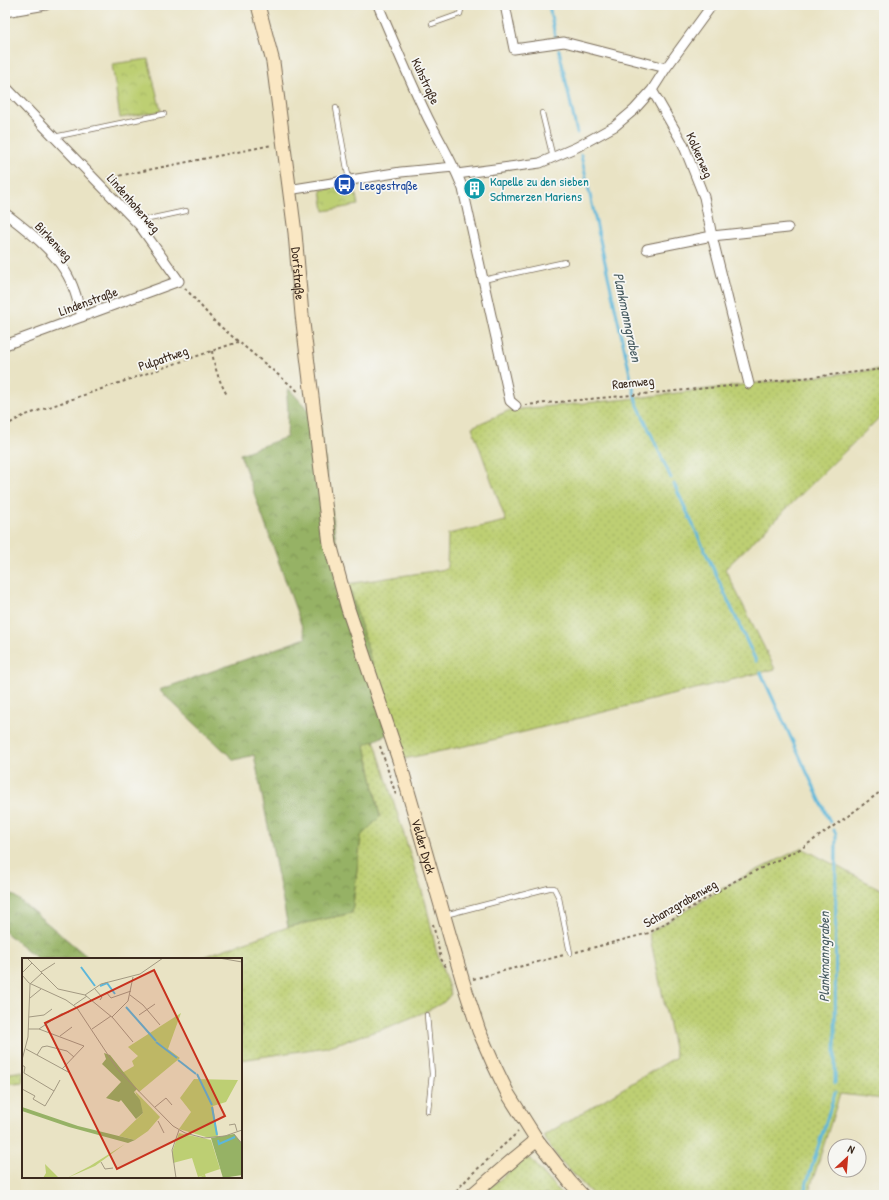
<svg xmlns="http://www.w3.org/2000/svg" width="889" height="1200" font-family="'Patrick Hand',sans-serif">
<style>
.grass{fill:url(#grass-dots);stroke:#7c7c48}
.forest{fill:url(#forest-crowns);stroke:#686e42}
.park{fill:url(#park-crowns);stroke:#7c7c48}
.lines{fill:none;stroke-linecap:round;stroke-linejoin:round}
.stream{stroke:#5db7da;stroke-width:3}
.service-casing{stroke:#786b58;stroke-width:6}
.minor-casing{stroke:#786b58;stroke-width:11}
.secondary-casing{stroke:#786b58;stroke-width:15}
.path{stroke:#786b58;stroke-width:2;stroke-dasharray:3 3;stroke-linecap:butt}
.service{stroke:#fff;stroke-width:4.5}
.minor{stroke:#fff;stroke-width:9}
.secondary{stroke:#fae7c3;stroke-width:13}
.labels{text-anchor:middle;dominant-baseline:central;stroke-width:3.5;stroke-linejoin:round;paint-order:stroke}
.street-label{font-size:13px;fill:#3b2a1e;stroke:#f6f6f2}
.culture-label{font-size:13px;fill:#0d838f;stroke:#f6f6f2;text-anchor:start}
.transit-label{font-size:13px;fill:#164399;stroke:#f6f6f2;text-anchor:start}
.water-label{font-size:14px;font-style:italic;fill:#475b60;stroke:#f6f6f2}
.inset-river{fill:none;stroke:#5db7da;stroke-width:2}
.inset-road{fill:none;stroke:#a39982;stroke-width:1}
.view{fill:#c8321e;fill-opacity:0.15;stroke:#c8321e;stroke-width:2}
.inset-edge{fill:none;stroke:#3b2a1e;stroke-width:2}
</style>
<defs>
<pattern id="grass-dots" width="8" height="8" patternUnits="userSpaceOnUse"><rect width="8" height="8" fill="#bdcf73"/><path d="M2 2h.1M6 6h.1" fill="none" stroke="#a3b263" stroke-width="1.8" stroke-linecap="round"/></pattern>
<pattern id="forest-crowns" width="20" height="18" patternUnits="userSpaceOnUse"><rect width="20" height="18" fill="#96b265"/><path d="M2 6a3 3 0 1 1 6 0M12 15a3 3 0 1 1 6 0" fill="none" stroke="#7c9153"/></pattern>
<pattern id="park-crowns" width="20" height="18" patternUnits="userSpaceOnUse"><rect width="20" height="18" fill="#bdcf73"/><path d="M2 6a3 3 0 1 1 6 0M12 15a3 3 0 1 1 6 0" fill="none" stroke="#a3b263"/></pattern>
</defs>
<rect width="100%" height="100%" fill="#f6f6f2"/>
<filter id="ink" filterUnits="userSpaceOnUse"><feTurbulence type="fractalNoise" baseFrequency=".025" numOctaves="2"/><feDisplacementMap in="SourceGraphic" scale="8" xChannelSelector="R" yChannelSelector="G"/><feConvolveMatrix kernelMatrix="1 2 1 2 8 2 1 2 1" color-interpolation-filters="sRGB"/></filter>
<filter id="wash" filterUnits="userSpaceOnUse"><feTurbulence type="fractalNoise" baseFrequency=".012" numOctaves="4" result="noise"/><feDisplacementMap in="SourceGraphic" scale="16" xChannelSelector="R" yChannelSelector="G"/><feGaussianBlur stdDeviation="0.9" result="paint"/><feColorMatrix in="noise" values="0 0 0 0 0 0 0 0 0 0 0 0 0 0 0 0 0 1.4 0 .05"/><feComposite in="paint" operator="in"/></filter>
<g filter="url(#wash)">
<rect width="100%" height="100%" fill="#e9e3c4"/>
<!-- grass -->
<path class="grass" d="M884,369V413L725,569L775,669L484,742L399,760L347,584L447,569L448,534L506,521L472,427L510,410L628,399L749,384Z
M374,740L426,904L436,950L451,994L444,1002L427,1011L386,1028L326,1047L241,1060V959H197L288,927L352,913L361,836L380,817L365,745Z
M802,848L884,891V1099L840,1094L808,1195H593L559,1159L543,1136L676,1057L649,933L735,881Z
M23,1071V1082L5,1084V1074Z
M530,1158L562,1195H481L525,1159Z"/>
<!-- forest -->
<path class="forest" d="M289,389L320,423L336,541L392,732L365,745L380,817L361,836L352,913L288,927L254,755L234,760L159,690L306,638L240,454L287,437L288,411L287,397Z
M5,888L90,959H38L5,932Z"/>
<!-- park -->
<path class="park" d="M148,59L161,111L120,118L112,64Z
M354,185L358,205L324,211L321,190Z"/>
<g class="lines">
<!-- stream -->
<path class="stream" d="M549,5L555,36
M559,50L577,133
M581,155L636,401L671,478
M674,484L756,661
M761,673L830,822
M834,830L836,834L835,1083
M803,1195L835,1093"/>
</g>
</g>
<g filter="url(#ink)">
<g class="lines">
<defs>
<path id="service" d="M432,24L460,14L462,5
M336,108L349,180
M542,113L553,158
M54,137L164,114
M135,222L186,211
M483,280L565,262
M445,915L549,888H554L559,898L570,953
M427,1015L432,1074L428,1111"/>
<path id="minor" d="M378,5C394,43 410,81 428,118C440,142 454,164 463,189L510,401L516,406
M505,5L514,49L564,42L666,68
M5,12L46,5
M5,86L140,226L179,281L5,345
M652,90L683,144L704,197L712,236L749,384
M457,174L540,163L577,147L615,126L634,110L652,90L666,68L712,5
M288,190L401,172L454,167
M5,213C27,230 50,247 65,271C74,285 78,302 82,317
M647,249L712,236L788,228"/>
<g id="secondary">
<path id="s1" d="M258,5L273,62L295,233L302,315L330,544L348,609L399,760L463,982L479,1031L493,1063L508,1094L537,1140L570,1182L582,1195"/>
<path d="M472,1195L515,1158L537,1140"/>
</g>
</defs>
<!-- service casing -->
<use href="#service" class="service-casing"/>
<!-- minor casing -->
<use href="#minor" class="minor-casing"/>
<!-- secondary casing -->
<use href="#secondary" class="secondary-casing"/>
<!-- path -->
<path class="path" d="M108,178L272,145
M185,288L215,322L300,393
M212,351C214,366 219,381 227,395
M758,383L884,369
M525,405L740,385
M5,417L10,423
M5,426L23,416L238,342
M380,746L396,795
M433,924L441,959L446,967
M576,952L649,933L735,881L802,848L848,816L884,789
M473,979L564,955
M452,1195L472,1174L518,1132"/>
<!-- service -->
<use href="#service" class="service"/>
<!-- minor -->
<use href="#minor" class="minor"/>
<!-- secondary -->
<use href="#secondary" class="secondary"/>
</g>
</g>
<!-- icons -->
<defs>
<symbol id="bus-disc" viewBox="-11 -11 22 22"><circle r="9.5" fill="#1a4fb4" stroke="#f6f6f2"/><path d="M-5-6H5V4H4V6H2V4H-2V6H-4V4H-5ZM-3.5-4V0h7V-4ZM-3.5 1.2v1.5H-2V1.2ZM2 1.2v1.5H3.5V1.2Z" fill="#fff"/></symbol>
<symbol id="building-disc" viewBox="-11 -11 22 22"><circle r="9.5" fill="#0f9aa8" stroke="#f6f6f2"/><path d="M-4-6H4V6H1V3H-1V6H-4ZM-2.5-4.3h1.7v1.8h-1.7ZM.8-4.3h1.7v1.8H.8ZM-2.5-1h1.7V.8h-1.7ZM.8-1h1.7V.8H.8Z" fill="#fff"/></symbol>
</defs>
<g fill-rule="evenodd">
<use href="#bus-disc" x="332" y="172" width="25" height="25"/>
<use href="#building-disc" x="462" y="176" width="25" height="25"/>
</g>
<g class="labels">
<!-- street labels -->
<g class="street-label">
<text transform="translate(426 81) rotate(65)">Kuhstraße</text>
<text transform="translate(700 155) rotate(66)">Kolkerweg</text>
<text transform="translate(134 203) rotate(49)">Lindenhoherweg</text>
<text transform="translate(54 241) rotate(47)">Birkenweg</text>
<text stroke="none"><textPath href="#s1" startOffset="272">Dorfstraße</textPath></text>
<text transform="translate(88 301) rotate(-20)">Lindenstraße</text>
<text transform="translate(163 358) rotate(-19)">Pulpattweg</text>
<text transform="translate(633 382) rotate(-6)">Raemweg</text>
<text stroke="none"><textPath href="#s1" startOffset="861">Velder Dyck</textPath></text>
<text transform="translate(680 903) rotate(-30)">Schanzgrabenweg</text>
</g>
<!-- culture labels -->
<g class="culture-label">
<text x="490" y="181">Kapelle zu den sieben<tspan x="490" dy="15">Schmerzen Mariens</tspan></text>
</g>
<!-- transit labels -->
<g class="transit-label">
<text x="360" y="185">Leegestraße</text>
</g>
<!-- water labels -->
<g class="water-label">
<text transform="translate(628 317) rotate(78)">Plankmanngraben</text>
<text transform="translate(823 957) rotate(-90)">Plankmanngraben</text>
</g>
</g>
<!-- overview -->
<g transform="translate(22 958)">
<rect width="220" height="220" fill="#e9e3c4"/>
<path d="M159,55L146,91L158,100L117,134L100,115L112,108L110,103L116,98L106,89ZM172,121L216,122L204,144L191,148L196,179H184L157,171L169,154L158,140ZM113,133L138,159L126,173L113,182L97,178L121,155ZM157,175L189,182L198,211L183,216L184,220H175L183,217L176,219L170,200L151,205L150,194ZM103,186L73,208L45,220L68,208ZM23,206L37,220H21L24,215Z" fill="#bdcf73"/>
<path d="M82,95L88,97L115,131L112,134L118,142L121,155L114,161L99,142L97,144L84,140L99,124L80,106L84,101ZM0,149L56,168L113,182L106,185L47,169L0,153ZM212,176L220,185V217L201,220L189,180Z" fill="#96b265"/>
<path class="inset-river" d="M59,9L73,28M78,28L85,25L93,36M104,49L134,83M134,84L155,100M156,102L174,116M175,116L190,147M190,149L195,177M196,182L197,186L213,179"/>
<path class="inset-road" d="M5,0L36,31L63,37L91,60L111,84M197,0L220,4M19,14L33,5M0,15L10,5M0,17L7,25L44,42L55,50L96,112L151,168L163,175L182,180L203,178L220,172M72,30L80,39L78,42M84,34L89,40L109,33M63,37L79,26L118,16L141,0M108,37L121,47L138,67M8,40L19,31M52,47L65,38M117,57L133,46M7,59L22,57L30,51M90,59L106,43L111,19M6,71H17L62,88L40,111M17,71L39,56L47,54M70,71L89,58M38,78L50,69M4,91L48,115M15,97L20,89L25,88L45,93L52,99M0,102L6,79L8,26L20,15M0,107L3,109L2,115L32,133L23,148L11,141L13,138L0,131M32,133L38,122M133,149L144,140L150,147M136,163L142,175M207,167L213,166L215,173M212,176L220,186M79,204L83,211L91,210M154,220L150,192L157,172"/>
<path class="view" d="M132,12L203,158L95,211L23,65Z"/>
<rect width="220" height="220" class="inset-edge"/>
</g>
<!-- margin -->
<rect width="889" height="1200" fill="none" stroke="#f6f6f2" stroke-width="20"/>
<!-- north arrow -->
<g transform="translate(847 1158) rotate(26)"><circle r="19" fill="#f6f6f2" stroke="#aba49d"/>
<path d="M0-3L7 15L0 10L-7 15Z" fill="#c8321e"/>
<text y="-6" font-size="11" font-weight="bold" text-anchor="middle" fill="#3b2a1e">N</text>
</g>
</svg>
